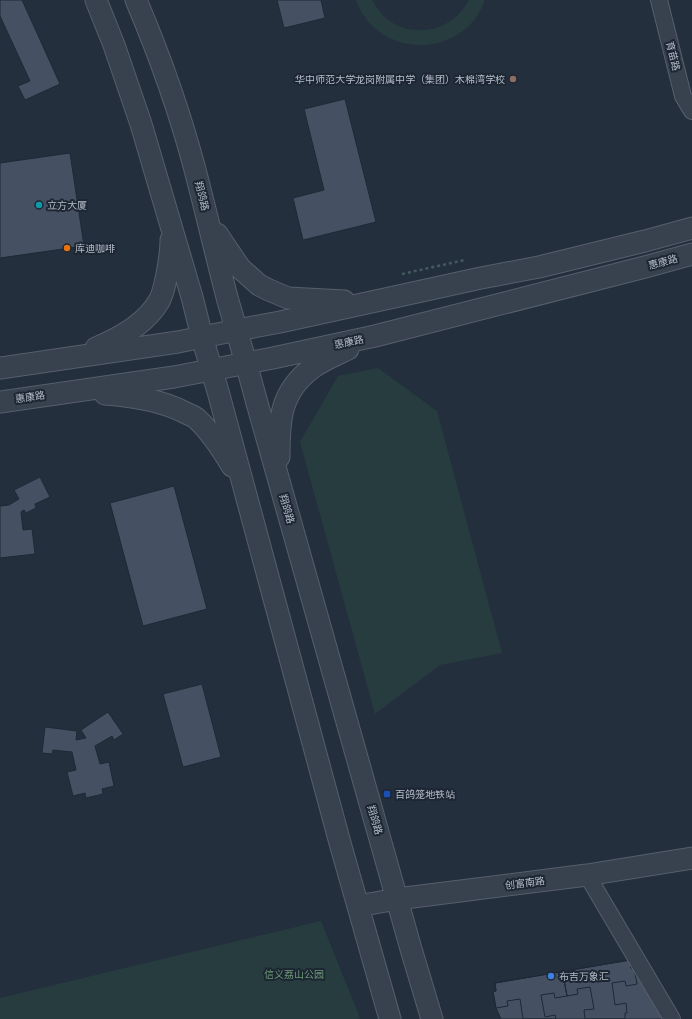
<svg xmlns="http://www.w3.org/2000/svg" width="692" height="1019" font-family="'IBM Plex Sans','Noto Sans SC',sans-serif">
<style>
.green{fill:#263c3f}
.building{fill:#455162;stroke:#1f2835}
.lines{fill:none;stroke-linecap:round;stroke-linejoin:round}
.minor-casing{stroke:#565f6c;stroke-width:18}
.tertiary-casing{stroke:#565f6c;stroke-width:23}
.path{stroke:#44595c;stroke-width:2.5;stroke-dasharray:3 3;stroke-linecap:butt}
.minor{stroke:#38414e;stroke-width:16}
.tertiary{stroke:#38414e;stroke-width:21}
.education-dot{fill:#8d6e63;stroke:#1d2633;stroke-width:1.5}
.culture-dot{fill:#0f9aa8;stroke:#1d2633;stroke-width:1.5}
.food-dot{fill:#e8710a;stroke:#1d2633;stroke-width:1.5}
.transit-dot{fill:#1a4fb4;stroke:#1d2633;stroke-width:1.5}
.shop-dot{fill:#3f7fe0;stroke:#1d2633;stroke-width:1.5}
.labels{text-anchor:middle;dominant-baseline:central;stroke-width:4;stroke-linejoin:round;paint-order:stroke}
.street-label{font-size:10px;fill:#b4bcc9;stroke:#1d2633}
.poi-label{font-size:10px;fill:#b4bcc9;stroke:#1d2633;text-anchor:start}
.park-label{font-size:10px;fill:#6b9a76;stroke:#1d2633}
</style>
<rect width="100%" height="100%" fill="#242f3e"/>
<!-- green -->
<path class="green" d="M356,0H372C376,7 381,14 387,19C406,34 434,34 453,19C460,14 465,7 469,0H485C464,60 377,60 356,0Z
M378,368L437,411L502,653L440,665L375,714L300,442L338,376Z
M321,921L360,1018L358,1019H0V998Z"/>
<!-- building -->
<path class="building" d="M0,0H22L60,84L25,100L18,86L30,81L0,16Z
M277,0H321L325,18L284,28Z
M345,99L376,222L303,240L293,198L324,190L304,109Z
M70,153L84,246L0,258V163Z
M40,477L50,497L35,504L36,508L26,513L24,510L21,512L23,530L32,529L35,554L0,558V506L9,505L19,499L14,490Z
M174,486L207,609L143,626L110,503Z
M202,684L221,757L183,767L163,694Z
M108,712L123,734L114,740L112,736L95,746L100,764L109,762L114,786L102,789L103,794L86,798L85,793L73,796L67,772L76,770L72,752L53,750L52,754L42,753L45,727L77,731L76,740L86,738L81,730Z
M630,960L631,968H634L663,1019H501L496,1008L493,992L496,991L495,983Z
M630,960L631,968H634L637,984L626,986L625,981L612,983L615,1005L626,1003L627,1013H625V1019H585L584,1010L594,1009L590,987L577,989L578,994L567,996L564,980L567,979L565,971Z
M560,972L561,980H564L567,996L555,998L554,993L541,995L545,1017L555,1015L556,1019H523L520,999L507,1001L508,1006L496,1008L493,992L496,991L495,983Z"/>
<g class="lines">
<defs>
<path id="minor" d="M659,0L683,96L692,111
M587,875L672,1019"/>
<path id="tertiary" d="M96,0L114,45L141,124L192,297L202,337L219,395L340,843L390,1019
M136,0C159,54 179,110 194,166C206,211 216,256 228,301C238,335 248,369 257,403L411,949L432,1019
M217,234L240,268L259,285L269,290L288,298L344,301
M96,348C120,338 146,324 159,301C164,292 165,283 167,274C169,263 171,251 171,240
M0,368L178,342L237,330L280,322L481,278L539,267L645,241L692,228
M105,394C133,396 161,400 186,413C190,415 194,416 197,419C211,432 222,449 232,466
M0,402L174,377L273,358L375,336L645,267L692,254
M279,457C279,420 280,392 312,368C323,360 336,355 348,349
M358,906L397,899L587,875L692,858"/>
</defs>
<!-- minor casing -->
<use href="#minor" class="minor-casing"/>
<!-- tertiary casing -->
<use href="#tertiary" class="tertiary-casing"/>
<!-- path -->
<path class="path" d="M402,274L465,260"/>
<!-- minor -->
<use href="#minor" class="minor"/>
<!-- tertiary -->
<use href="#tertiary" class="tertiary"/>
</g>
<!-- markers -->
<circle class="education-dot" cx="513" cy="79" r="4"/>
<circle class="culture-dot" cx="39" cy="205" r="4"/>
<circle class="food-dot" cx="67" cy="248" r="4"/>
<rect class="transit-dot" x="383" y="790" width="8" height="8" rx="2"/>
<circle class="shop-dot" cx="551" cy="976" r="4"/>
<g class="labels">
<!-- street labels -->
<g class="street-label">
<text transform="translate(673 56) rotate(76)">育苗路</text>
<text transform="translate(202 196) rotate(76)">翔鸽路</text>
<text transform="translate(663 262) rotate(-15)">惠康路</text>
<text transform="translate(349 342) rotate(-12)">惠康路</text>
<text transform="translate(30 397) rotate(-8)">惠康路</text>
<text transform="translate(287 509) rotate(74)">翔鸽路</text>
<text transform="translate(375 820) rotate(74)">翔鸽路</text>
<text transform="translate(525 883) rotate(-7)">创富南路</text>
</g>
<!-- poi labels -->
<g class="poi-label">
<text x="505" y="79" text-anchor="end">华中师范大学龙岗附属中学（集团）木棉湾学校</text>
<text x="47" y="205">立方大厦</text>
<text x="75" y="248">库迪咖啡</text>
<text x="395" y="794">百鸽笼地铁站</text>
<text x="559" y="976">布吉万象汇</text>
</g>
<!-- park labels -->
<g class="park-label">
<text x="294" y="974">信义荔山公园</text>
</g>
</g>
</svg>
